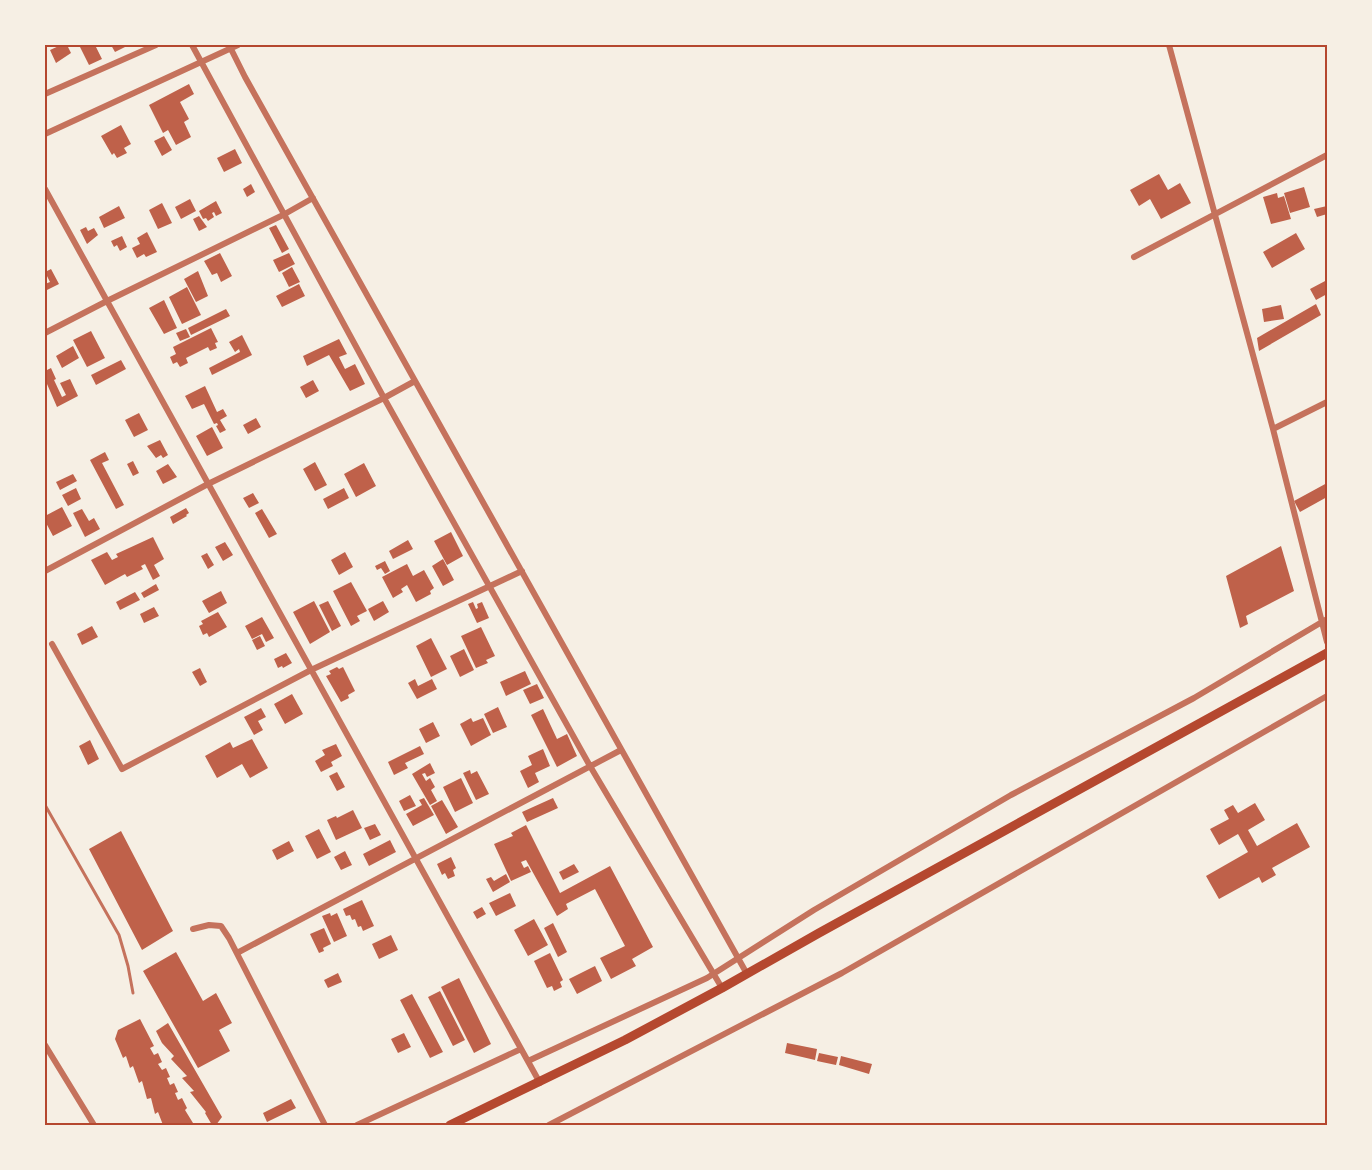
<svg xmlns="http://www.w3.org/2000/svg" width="1372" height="1170" font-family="'Noto Sans',sans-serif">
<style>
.building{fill:#bf614a}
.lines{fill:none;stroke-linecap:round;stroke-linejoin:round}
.service{stroke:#c5725c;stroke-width:3}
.minor{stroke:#c5725c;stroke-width:6}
.trunk{stroke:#b5482f;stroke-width:9}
.neatline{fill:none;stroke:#b5482f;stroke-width:2}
</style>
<rect width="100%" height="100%" fill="#f6efe4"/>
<!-- building -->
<path class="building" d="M61,45H67L71,53L56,63L50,50Z
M79,45H95L102,59L89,65Z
M111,45H129L115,52Z
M189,84L194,94L180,102L189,119L184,122L191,137L176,145L168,130L163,133L149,105Z
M121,125L131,144L124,148L127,153L117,158L114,153L112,155L101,136Z
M164,136L172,150L162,156L154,141Z
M235,149L242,163L224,172L217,158Z
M1159,174L1168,190L1180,183L1191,203L1161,219L1150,199L1139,206L1130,190Z
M251,184L255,192L247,197L243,189Z
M1304,187L1310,207L1290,213L1284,193Z
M1277,193L1278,198L1284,196L1291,219L1271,224L1263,197Z
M190,199L196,211L181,219L175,207Z
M216,201L222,213L216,216L214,212L212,213L214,217L208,221L206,218L203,219L199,211Z
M162,203L172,223L158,229L149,210Z
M119,206L125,218L104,228L99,217Z
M1327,206V214L1317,217L1314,209Z
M199,216L207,227L199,231L193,219Z
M276,225L289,249L282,253L269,228Z
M86,227L88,231L94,228L98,235L87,244L80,230Z
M147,232L157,252L146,257L144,254L137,258L132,248L140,244L137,238Z
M1296,233L1305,249L1272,268L1263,252Z
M122,236L127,247L120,251L117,245L114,247L111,241Z
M220,253L232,276L221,282L217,273L212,275L204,261Z
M289,253L295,264L279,272L273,260Z
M292,267L300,282L289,287L282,273Z
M51,269L59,284L45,291V284L50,282L45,272Z
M198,271L208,296L196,302L184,279Z
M1327,280V294L1316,300L1310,289Z
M299,284L305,296L282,307L276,296Z
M187,287L201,315L182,324L169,297Z
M164,300L177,328L164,334L149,308Z
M1316,304L1321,315L1259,351L1257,338Z
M1281,305L1284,319L1264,322L1262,309Z
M226,309L230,316L191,335L188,328Z
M211,328L218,342L215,343L217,348L210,351L208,347L186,358L188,363L180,367L177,362L173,364L170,357L176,354L173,347Z
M186,329L190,337L180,341L176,333Z
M91,331L105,358L87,367L73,340Z
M242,335L252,355L212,375L209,368L240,352L239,349L235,352L229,342Z
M339,339L347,354L339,357L345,369L355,364L365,384L350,391L329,355L307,366L303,356Z
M73,346L79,358L62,368L56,356Z
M121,360L126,369L96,385L91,375Z
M51,368L56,379L54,380L62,397L66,395L60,383L70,379L78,396L57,407L47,384L45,385V371Z
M313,380L319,391L306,398L300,387Z
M205,386L217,412L223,409L227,416L220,420L226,430L220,433L216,426L218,425L217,423L214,424L204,404L192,409L185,396Z
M139,413L148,430L134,437L125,420Z
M256,418L261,427L248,434L243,425Z
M212,427L223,448L207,456L196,436Z
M160,440L168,455L163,458L161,455L156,458L147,446Z
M105,452L109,460L102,463L124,505L116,509L90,460Z
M133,461L139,473L133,476L127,464Z
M315,462L327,485L315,491L303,469Z
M364,463L376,486L356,497L344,474Z
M168,464L177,477L163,484L156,471Z
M73,474L77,481L60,490L56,482Z
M1327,483V497L1300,512L1294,501Z
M76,488L81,499L68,506L62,495Z
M344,488L349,498L328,509L323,499Z
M253,493L259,503L249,508L243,498Z
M62,507L72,526L53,536L45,521V516Z
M186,508L189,513L186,515L187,516L173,524L170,517Z
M82,509L89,521L94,518L100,529L85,537L73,513Z
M262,509L277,534L269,538L255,513Z
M451,532L463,556L447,565L434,541Z
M153,537L164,559L154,565L160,576L153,580L145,564L141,566L143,569L127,577L125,574L105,585L91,560L107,552L112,560L118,557L116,554Z
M408,540L413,549L393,559L389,551Z
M225,542L233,555L223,561L215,547Z
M1281,546L1294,591L1246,616L1248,624L1240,628L1226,576Z
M345,552L353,567L339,575L331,560Z
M207,553L214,565L208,569L201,556Z
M443,559L454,580L443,586L432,566Z
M385,561L390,571L385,574L381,568L377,570L375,566Z
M407,564L413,576L424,570L434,588L430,591L431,594L416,602L407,585L401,589L403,592L393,598L382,577Z
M351,582L367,611L357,616L360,621L351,626L333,591Z
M156,584L159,590L144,598L141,593Z
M221,591L227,603L209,613L202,601Z
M135,592L140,600L120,610L116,602Z
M314,601L330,632L310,644L293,612Z
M328,601L341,626L332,631L319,605Z
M383,601L389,612L374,621L368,609Z
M473,602L476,609L478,608L477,604L482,602L489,618L477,623L468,604Z
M154,607L159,616L144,623L140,614Z
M218,612L227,627L209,637L207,633L203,635L199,626L203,624L201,621Z
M262,617L274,638L266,642L262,634L252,639L245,626Z
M92,626L98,637L82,645L77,634Z
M481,627L495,656L486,660L488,663L476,668L461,636Z
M260,636L265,646L257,650L252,640Z
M431,638L447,669L431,677L416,646Z
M464,649L474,670L460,677L450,656Z
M286,653L292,663L283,668L282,666L278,668L274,659Z
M337,667L339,669L343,667L355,691L348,695L349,698L341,702L326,676L331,674L329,671Z
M200,668L207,682L200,686L192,672Z
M525,671L531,684L506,696L500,682Z
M415,679L418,686L432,679L437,689L417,699L408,683Z
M537,684L544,698L530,704L523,690Z
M292,694L303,714L285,724L274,704Z
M498,707L507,727L493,733L484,714Z
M261,708L266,717L258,721L263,730L254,735L244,717Z
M543,709L557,739L567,734L577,756L557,767L531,715Z
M471,718L473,722L483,718L491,735L471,746L460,724Z
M433,722L440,736L426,743L419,729Z
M252,739L268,768L250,778L242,764L217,778L205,756L230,742L233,748Z
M90,740L99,759L88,765L79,746Z
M336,744L342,756L331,762L333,766L321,772L315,761L325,755L322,750Z
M420,746L424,754L405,763L408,768L394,775L388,762Z
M543,749L550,766L535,773L539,782L528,788L520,771L532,765L528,756Z
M430,763L435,773L427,777L425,773L422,774L426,781L430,778L435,787L431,790L437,801L430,805L412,774Z
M470,770L471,774L477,771L489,794L476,800L463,773Z
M337,772L345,787L337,791L329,776Z
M461,778L473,803L455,812L443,787Z
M410,795L416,806L404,811L399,801Z
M424,798L434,815L413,826L406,814L422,805L419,800Z
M553,798L558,808L527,822L522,812Z
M442,800L458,827L446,834L431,806Z
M1255,803L1265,820L1248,830L1257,846L1297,823L1310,847L1272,868L1276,875L1262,883L1259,877L1219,899L1206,876L1248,852L1238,834L1219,845L1210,829L1229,819L1224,810L1233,805L1238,813Z
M353,810L362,828L336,840L327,820L336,816L337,818Z
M375,824L381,835L370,840L364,828Z
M526,825L560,893L610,866L653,947L632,959L636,966L611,979L600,958L625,946L595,889L566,904L568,909L557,916L526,860L521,862L524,868L528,866L531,872L511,881L494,844L513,836L511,833Z
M319,829L331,852L317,859L305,836Z
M121,831L173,931L142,950L89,849Z
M390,840L396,852L369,866L363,854Z
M289,841L294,851L277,860L272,850Z
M345,851L352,865L341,870L334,857Z
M451,857L456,868L453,870L455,876L448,879L445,873L442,875L437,864Z
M574,864L579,872L563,880L559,872Z
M506,874L510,882L493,892L486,879L491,877L494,881Z
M510,893L516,906L496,916L489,903Z
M362,900L374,926L363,931L361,926L358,927L355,919L352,920L350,915L346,916L343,909Z
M482,907L486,914L477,919L473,912Z
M330,913L331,916L337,913L347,936L334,942L322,916Z
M534,919L548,945L528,956L514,930Z
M553,923L567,952L558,957L544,928Z
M324,928L331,944L323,948L324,951L319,953L310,934Z
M391,935L398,950L379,959L372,944Z
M176,952L203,1001L216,993L232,1023L219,1030L230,1051L198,1068L143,971Z
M550,953L563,980L560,982L562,987L554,991L552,986L547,988L534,961Z
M595,966L602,981L577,994L569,979Z
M338,973L342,982L328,988L324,980Z
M459,978L491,1044L474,1053L441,987Z
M440,991L465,1040L453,1046L428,997Z
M412,994L443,1052L430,1058L400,1000Z
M140,1019L154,1046L150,1048L154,1055L158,1053L162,1062L158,1064L162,1070L166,1068L170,1077L167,1078L170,1085L174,1083L178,1092L175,1093L178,1100L182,1098L187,1108L185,1110L193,1123L190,1125H163L158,1112L155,1114L151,1098L147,1099L142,1081L139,1083L133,1066L130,1068L126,1056L123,1058L115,1039L118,1030Z
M168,1023L222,1117L216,1125H212L205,1113L206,1112L190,1092L194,1091L182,1078L187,1076L171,1059L174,1056L162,1043L156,1031Z
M404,1033L411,1047L398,1053L391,1039Z
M787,1043L817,1049L815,1060L785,1053Z
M819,1053L838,1057L836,1065L817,1061Z
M841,1056L872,1064L869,1074L839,1065Z
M291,1099L296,1108L267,1122L263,1113Z"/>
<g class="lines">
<!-- service -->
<path class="service" d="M45,805L119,935L128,966L133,993"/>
<!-- minor -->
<path class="minor" d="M192,45L384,398L590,766L722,988
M229,45L245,77L747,974
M1169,45L1273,429L1327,642
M45,94L156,45
M45,134L238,45
M45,189L540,1083
M1134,257L1327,155
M45,333L107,301L283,215L313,198
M1273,429L1327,402
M45,571L208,484L384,398L415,381
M52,644L122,769L311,670L522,571
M193,929L209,925L221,926L229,938L325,1125
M237,953L621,750
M45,1045L94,1125
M528,1061L707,978L814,910L1011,795L1194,698L1327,619
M357,1125L521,1049
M549,1125L842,973L1327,696"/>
<!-- trunk -->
<path class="trunk" d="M450,1125L625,1040L722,988L819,933L1327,653"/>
</g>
<!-- border -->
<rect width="1372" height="1170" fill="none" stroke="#f6efe4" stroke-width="93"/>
<rect x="46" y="46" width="1280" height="1078" class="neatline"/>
</svg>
